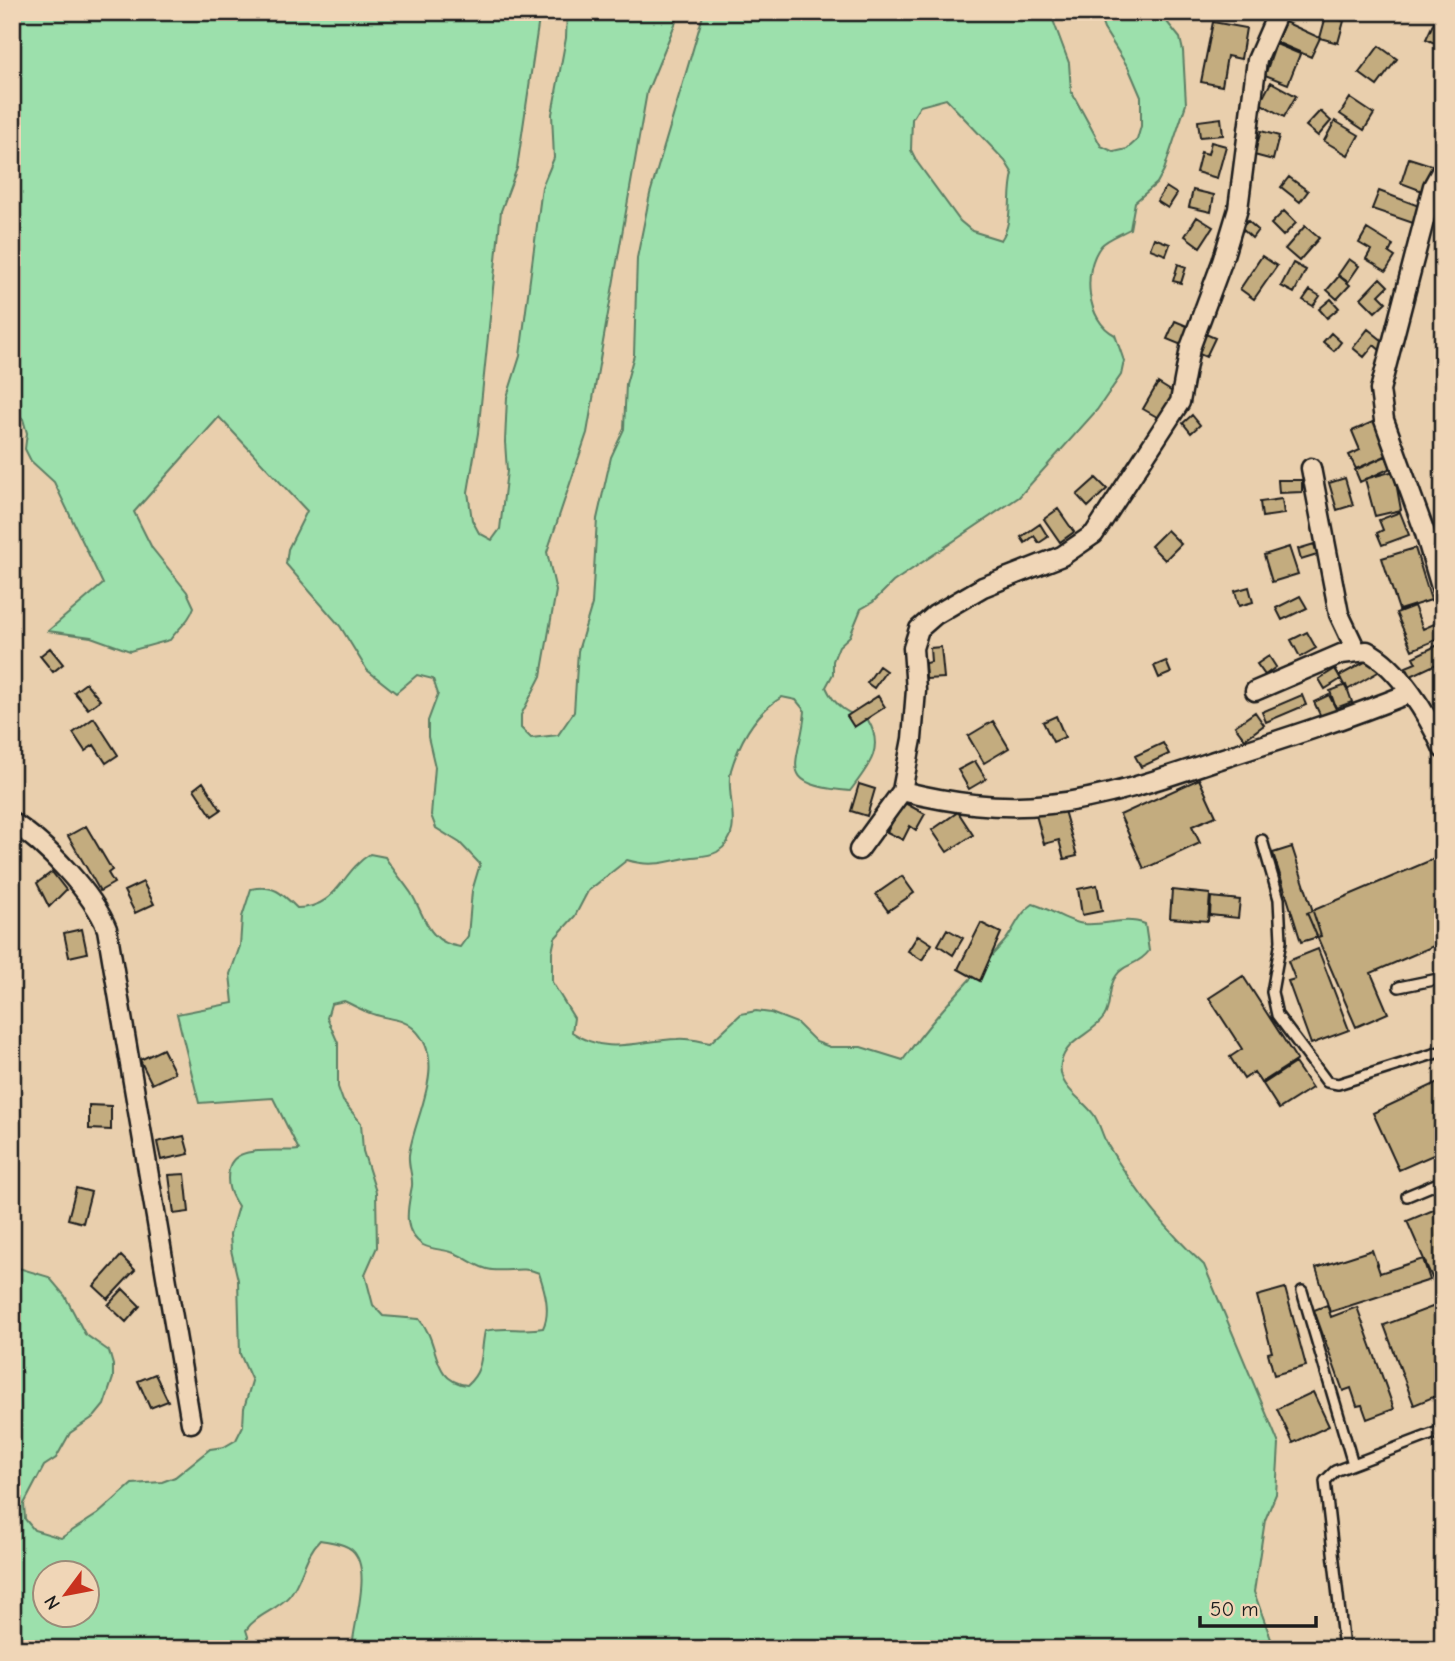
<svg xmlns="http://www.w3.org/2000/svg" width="1455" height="1661" font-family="'Comic Neue',sans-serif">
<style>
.green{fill:#9ce0ac;stroke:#5c7e64;stroke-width:2;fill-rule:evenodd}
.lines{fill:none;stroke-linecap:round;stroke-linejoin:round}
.stream{stroke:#63869d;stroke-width:4.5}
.building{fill:#c3ac7f;stroke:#1c1c1c;stroke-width:2}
.lane-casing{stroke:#1c1c1c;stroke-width:14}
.street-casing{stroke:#1c1c1c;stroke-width:23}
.lane{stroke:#f0d6b7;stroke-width:9}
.street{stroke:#f0d6b7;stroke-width:18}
</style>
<rect width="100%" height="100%" fill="#e9cfad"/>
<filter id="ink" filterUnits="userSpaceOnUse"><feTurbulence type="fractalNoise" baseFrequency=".0143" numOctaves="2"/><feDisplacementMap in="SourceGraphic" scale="14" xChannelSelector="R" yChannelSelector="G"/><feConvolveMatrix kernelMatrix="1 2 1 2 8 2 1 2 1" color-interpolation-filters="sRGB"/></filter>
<g filter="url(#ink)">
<!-- green -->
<path class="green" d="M12,12H540L517,168L501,211L478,433L468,492L472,520L479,533L492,540L500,529L507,471L505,442L507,397L520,356L542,187L554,158L552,114L566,38L567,12H680L647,92L587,433L547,552L556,591L541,676L521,715V728L531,738L558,735L574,712L578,651L592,604L597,519L611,457L624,429L626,384L634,355L637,258L650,194L704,12H1050L1069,63L1071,91L1101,146L1114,152L1127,149L1137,140L1141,126V97L1129,69L1104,29L1098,12H1159L1180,38L1183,51L1186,104L1164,170L1157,183L1135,202L1130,229C1121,234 1107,239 1101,246C1082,270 1086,321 1115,335L1124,361L1121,375L1097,410L1019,497L893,582L873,602L861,609L850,636L839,646L833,661V674L826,687C835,707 848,714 868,720C885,749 868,767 850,791C771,785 801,763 805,711L796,700L782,697C755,713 740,740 731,770C724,795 747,834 717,852C708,857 695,856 685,858C663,863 649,867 627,860L588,891L575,916L555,938L552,952V982L574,1018L572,1032C607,1057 640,1040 677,1039C688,1038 699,1041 710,1043L741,1014L756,1011L771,1013L797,1023L816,1042L830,1047H861L903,1060C933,1017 969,981 1004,942C1015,929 1018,914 1033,904C1051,909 1065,921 1084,924C1106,926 1124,916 1145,924L1149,951C1138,966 1124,963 1116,976C1107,988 1112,1005 1104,1017C1092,1035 1066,1039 1061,1063C1057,1087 1082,1098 1094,1115C1100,1124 1102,1135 1107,1144C1133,1187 1167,1231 1204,1265L1279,1444L1276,1494L1265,1520L1254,1592L1271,1639L1286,1649H415L414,1646L400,1645L395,1649H352C353,1624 373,1569 352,1550C344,1543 330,1542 320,1540C304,1556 303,1578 290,1595C278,1610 257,1614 246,1630L252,1649H12V1266L49,1277L65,1296L85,1334L109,1351L113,1365V1378L104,1405L95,1416L70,1433L56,1458L44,1466L24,1504L25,1519L34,1530L61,1538L98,1514L132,1484L162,1482L175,1477L210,1449L224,1447L236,1440L243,1426L244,1408L252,1381L240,1354L238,1280L231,1250L230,1234L238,1206C230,1194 226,1185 229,1169C234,1143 279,1153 299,1150L273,1098L199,1103L177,1014L233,1003L230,974L240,946L242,917L251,889C273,884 282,893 297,908C338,908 340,873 370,854L385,857C393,870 403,881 411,893C426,918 427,942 460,947L468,936L472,891L480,864L460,843L436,828L431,815L435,767L428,737V721L438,694L433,679L417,675L396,693L367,670L340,626L286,564L288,549L307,511L219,417L134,512L152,548L187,592L194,607C189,622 179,627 170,640L130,651L91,637L48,631L103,584L54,482L31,461L25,449L27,433L23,419L12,408ZM946,99L1005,161L1013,174C1007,196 1014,221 1001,240L972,231L960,221L917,162L911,150L912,119L920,106ZM344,1001C353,1005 363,1011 373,1014C387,1019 402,1018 413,1028C450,1061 414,1116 409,1155C408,1166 413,1176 412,1186C408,1207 401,1231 423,1245C432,1250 444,1249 454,1253C468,1258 476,1268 492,1270C510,1272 522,1266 539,1273C545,1291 551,1311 543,1328C523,1332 505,1326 485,1331C480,1353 485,1369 467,1385C430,1381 441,1343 419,1319L383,1316L373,1305L365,1274L377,1247L376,1192L363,1151L361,1123L343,1101L338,1087V1043L327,1018L331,1004ZM46,1574H88V1616H46Z"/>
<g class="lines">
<!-- stream -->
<path class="stream" d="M1443,379L1437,402L1443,436"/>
</g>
<!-- building -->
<path class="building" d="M1326,16L1344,21L1338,43L1320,38Z
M1213,22L1246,28L1241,59L1227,56L1222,86L1201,82Z
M1285,22L1320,38L1311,57L1276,42Z
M1434,22L1443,26V47L1426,39Z
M1276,44L1300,54L1288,84L1265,75Z
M1379,46L1397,59L1377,86L1359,73Z
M1271,82L1296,96L1284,117L1260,103Z
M1350,98L1374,114L1364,130L1340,114Z
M1320,111L1331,121L1318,136L1306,126Z
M1221,118L1223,135L1200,137L1198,121Z
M1335,121L1359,135L1348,155L1324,141Z
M1261,131L1279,136L1273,160L1254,155Z
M1211,142L1226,146L1217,178L1196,172L1201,152L1208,154Z
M1409,158L1434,166L1425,192L1401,183Z
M1289,177L1308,191L1300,202L1281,187Z
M1166,187L1177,194L1168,208L1157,201Z
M1193,190L1214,195L1211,212L1189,207Z
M1379,191L1419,206L1413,223L1372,209Z
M1284,211L1296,223L1283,236L1271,224Z
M1197,217L1213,227L1200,247L1185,236Z
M1248,221L1258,230L1252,238L1241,228Z
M1305,226L1319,238L1299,261L1285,249Z
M1367,229L1393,245L1389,253L1395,257L1386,271L1366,259L1371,250L1359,243Z
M1154,238L1170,244L1166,255L1150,249Z
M1262,256L1277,266L1254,299L1240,289Z
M1349,259L1359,266L1348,282L1338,275Z
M1293,263L1306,270L1294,293L1281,286Z
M1178,264L1186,267L1181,283L1173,281Z
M1339,276L1350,285L1337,299L1327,290Z
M1380,278L1388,286L1379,295L1386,302L1375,312L1361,298Z
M1310,290L1320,296L1313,306L1303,300Z
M1331,299L1339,308L1327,318L1319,309Z
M1175,321L1192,328L1184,346L1167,339Z
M1368,329L1388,345L1382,352L1374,345L1364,357L1353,348Z
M1201,332L1215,338L1206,357L1192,351Z
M1331,333L1341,342L1334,351L1323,342Z
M1158,383L1179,396L1164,421L1143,409Z
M1192,415L1200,425L1191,433L1183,423Z
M1377,420L1392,453L1356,469L1349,455L1360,450L1352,431Z
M1386,456L1391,468L1360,482L1355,470Z
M1394,471L1401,510L1375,516L1365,479Z
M1096,478L1107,489L1088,507L1077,495Z
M1345,478L1353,505L1337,510L1329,483Z
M1278,480H1302V492L1279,493Z
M1282,499L1284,514L1262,517L1260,502Z
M1058,509L1074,532L1060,542L1044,519Z
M1400,512L1409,535L1382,545L1377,533L1383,530L1379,520Z
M1040,524L1048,537L1039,543L1034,536L1025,543L1021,537Z
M1167,530L1181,544L1165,560L1151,546Z
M1314,544L1317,555L1301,560L1298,549Z
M1289,547L1298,574L1272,582L1264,555Z
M1415,548L1431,600L1399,610L1382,558Z
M1249,587L1253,602L1239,606L1235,591Z
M1300,596L1307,608L1282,620L1276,608Z
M1414,606L1423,629L1441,621L1443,637L1412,650L1396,613Z
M1307,632L1316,648L1300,657L1291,640Z
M1440,644L1443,661L1411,676L1406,667L1416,663L1413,657Z
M941,647L944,678L926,679L925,663L931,662L930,648Z
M50,648L63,664L53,672L40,656Z
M1269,656L1276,667L1265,675L1257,664Z
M1372,658L1380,671L1347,690L1339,676Z
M1166,661L1171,673L1159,678L1154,666Z
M879,666L886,671L874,688L867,683Z
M1335,669L1341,679L1325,689L1319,679Z
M86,683L100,700L88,709L74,692Z
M1346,685L1352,702L1336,708L1330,691Z
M1302,695L1306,705L1266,722L1262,712Z
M1329,695L1337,711L1322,719L1314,702Z
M878,696L885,707L854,727L847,716Z
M1255,712L1264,725L1245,739L1235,726Z
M1056,716L1065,737L1053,742L1043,722Z
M94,718L118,755L106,763L94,745L85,751L73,733Z
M993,721L1009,748L984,763L968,736Z
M1163,743L1169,754L1141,767L1135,756Z
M975,761L986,779L969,789L958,770Z
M1199,779L1216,816L1192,826L1200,843L1144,869L1120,815Z
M203,782L221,810L212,816L194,789Z
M859,784L875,789L867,816L851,811Z
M903,802L925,814L916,830L910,826L903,840L887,832Z
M1063,807L1077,856L1064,859L1059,840L1044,844L1036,815Z
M958,812L973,835L947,852L932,830Z
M86,826L112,870L108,873L114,883L100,891L68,836Z
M1292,847L1321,936L1301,942L1273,853Z
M1443,855V942L1371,973L1388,1013L1356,1027L1307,913Z
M52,872L66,890L49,907L37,883Z
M902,876L914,893L888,911L876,894Z
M143,882L154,904L135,913L124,891Z
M1097,885L1102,911L1082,915L1078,889Z
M1172,890L1210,894L1208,921L1170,918Z
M1211,897L1240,900L1238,918L1210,915Z
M981,923L1001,933L980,981L958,969Z
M82,929L87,953L69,957L64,933Z
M947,929L963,938L953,955L938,945Z
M918,935L932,944L922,960L908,951Z
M1318,949L1349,1030L1311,1044L1288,981L1295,979L1288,961Z
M1243,976L1297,1060L1261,1083L1254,1072L1244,1079L1230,1057L1242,1049L1209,998Z
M163,1049L175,1073L152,1084L140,1060Z
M1295,1063L1312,1088L1279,1109L1263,1084Z
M1443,1080V1164L1439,1166L1433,1155L1399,1170L1373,1113Z
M89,1105L111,1106V1130L89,1129Z
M184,1136L189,1154L161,1160L157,1142Z
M185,1174L189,1212L174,1214L169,1175Z
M76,1188L91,1192L83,1223L68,1219Z
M1443,1206V1279L1434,1282L1407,1221Z
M1372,1250L1380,1273L1423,1259L1430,1280L1330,1312L1316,1268Z
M121,1256L135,1270L108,1299L94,1286Z
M1285,1288L1306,1366L1274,1375L1268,1353L1272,1352L1257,1296Z
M123,1289L140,1306L126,1322L108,1305Z
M1443,1303V1416L1441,1417L1433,1397L1414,1405L1384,1325Z
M1327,1305L1331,1317L1357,1307L1394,1409L1367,1419L1362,1405L1357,1406L1351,1388L1343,1391L1314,1310Z
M155,1374L168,1401L150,1408L138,1381Z
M1313,1392L1329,1426L1293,1443L1277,1409Z"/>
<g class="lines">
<defs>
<path id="lane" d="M1262,840L1279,899L1281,941L1272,992L1277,1015L1327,1082L1338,1084L1443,1051
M1399,987L1443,978
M1407,1196L1443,1181
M1302,1291L1353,1464
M1344,1649L1325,1481L1335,1471L1443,1430"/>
<path id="street" d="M1443,168L1433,186L1380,390L1384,420L1424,530L1443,594
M1311,468L1339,614L1356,650
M1255,691L1341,654L1367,651C1399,667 1429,717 1443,749
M902,791C951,803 999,810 1050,804C1106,798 1161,779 1214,761C1280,740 1346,719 1410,693
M12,822C45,843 93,893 107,929L191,1423
M859,850L902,791L912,739L916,690L913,648L919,629L935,615L983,587L1062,556L1094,534L1180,402L1190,348L1222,262L1238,209L1257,60L1278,12"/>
</defs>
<!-- lane casing -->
<use href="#lane" class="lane-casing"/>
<!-- street casing -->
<use href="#street" class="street-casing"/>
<!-- lane -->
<use href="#lane" class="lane"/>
<!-- street -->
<use href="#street" class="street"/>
</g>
</g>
<!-- margin -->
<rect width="1455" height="1661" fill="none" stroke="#f0d6b7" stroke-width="42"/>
<rect x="21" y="21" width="1413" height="1619" fill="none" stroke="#1c1c1c" stroke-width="2.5" filter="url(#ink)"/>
<!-- north arrow -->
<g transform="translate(66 1594) rotate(238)"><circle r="33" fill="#f0d6b7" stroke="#9b8c79" stroke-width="2"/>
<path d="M0-5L12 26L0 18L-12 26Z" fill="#c8321e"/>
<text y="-10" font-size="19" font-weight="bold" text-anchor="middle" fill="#1c1c1c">N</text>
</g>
<!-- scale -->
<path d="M1200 1616v10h116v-10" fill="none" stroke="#1c1c1c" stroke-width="3.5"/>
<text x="1210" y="1616" font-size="21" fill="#1c1c1c" stroke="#f0d6b7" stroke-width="5" paint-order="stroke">50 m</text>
</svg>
